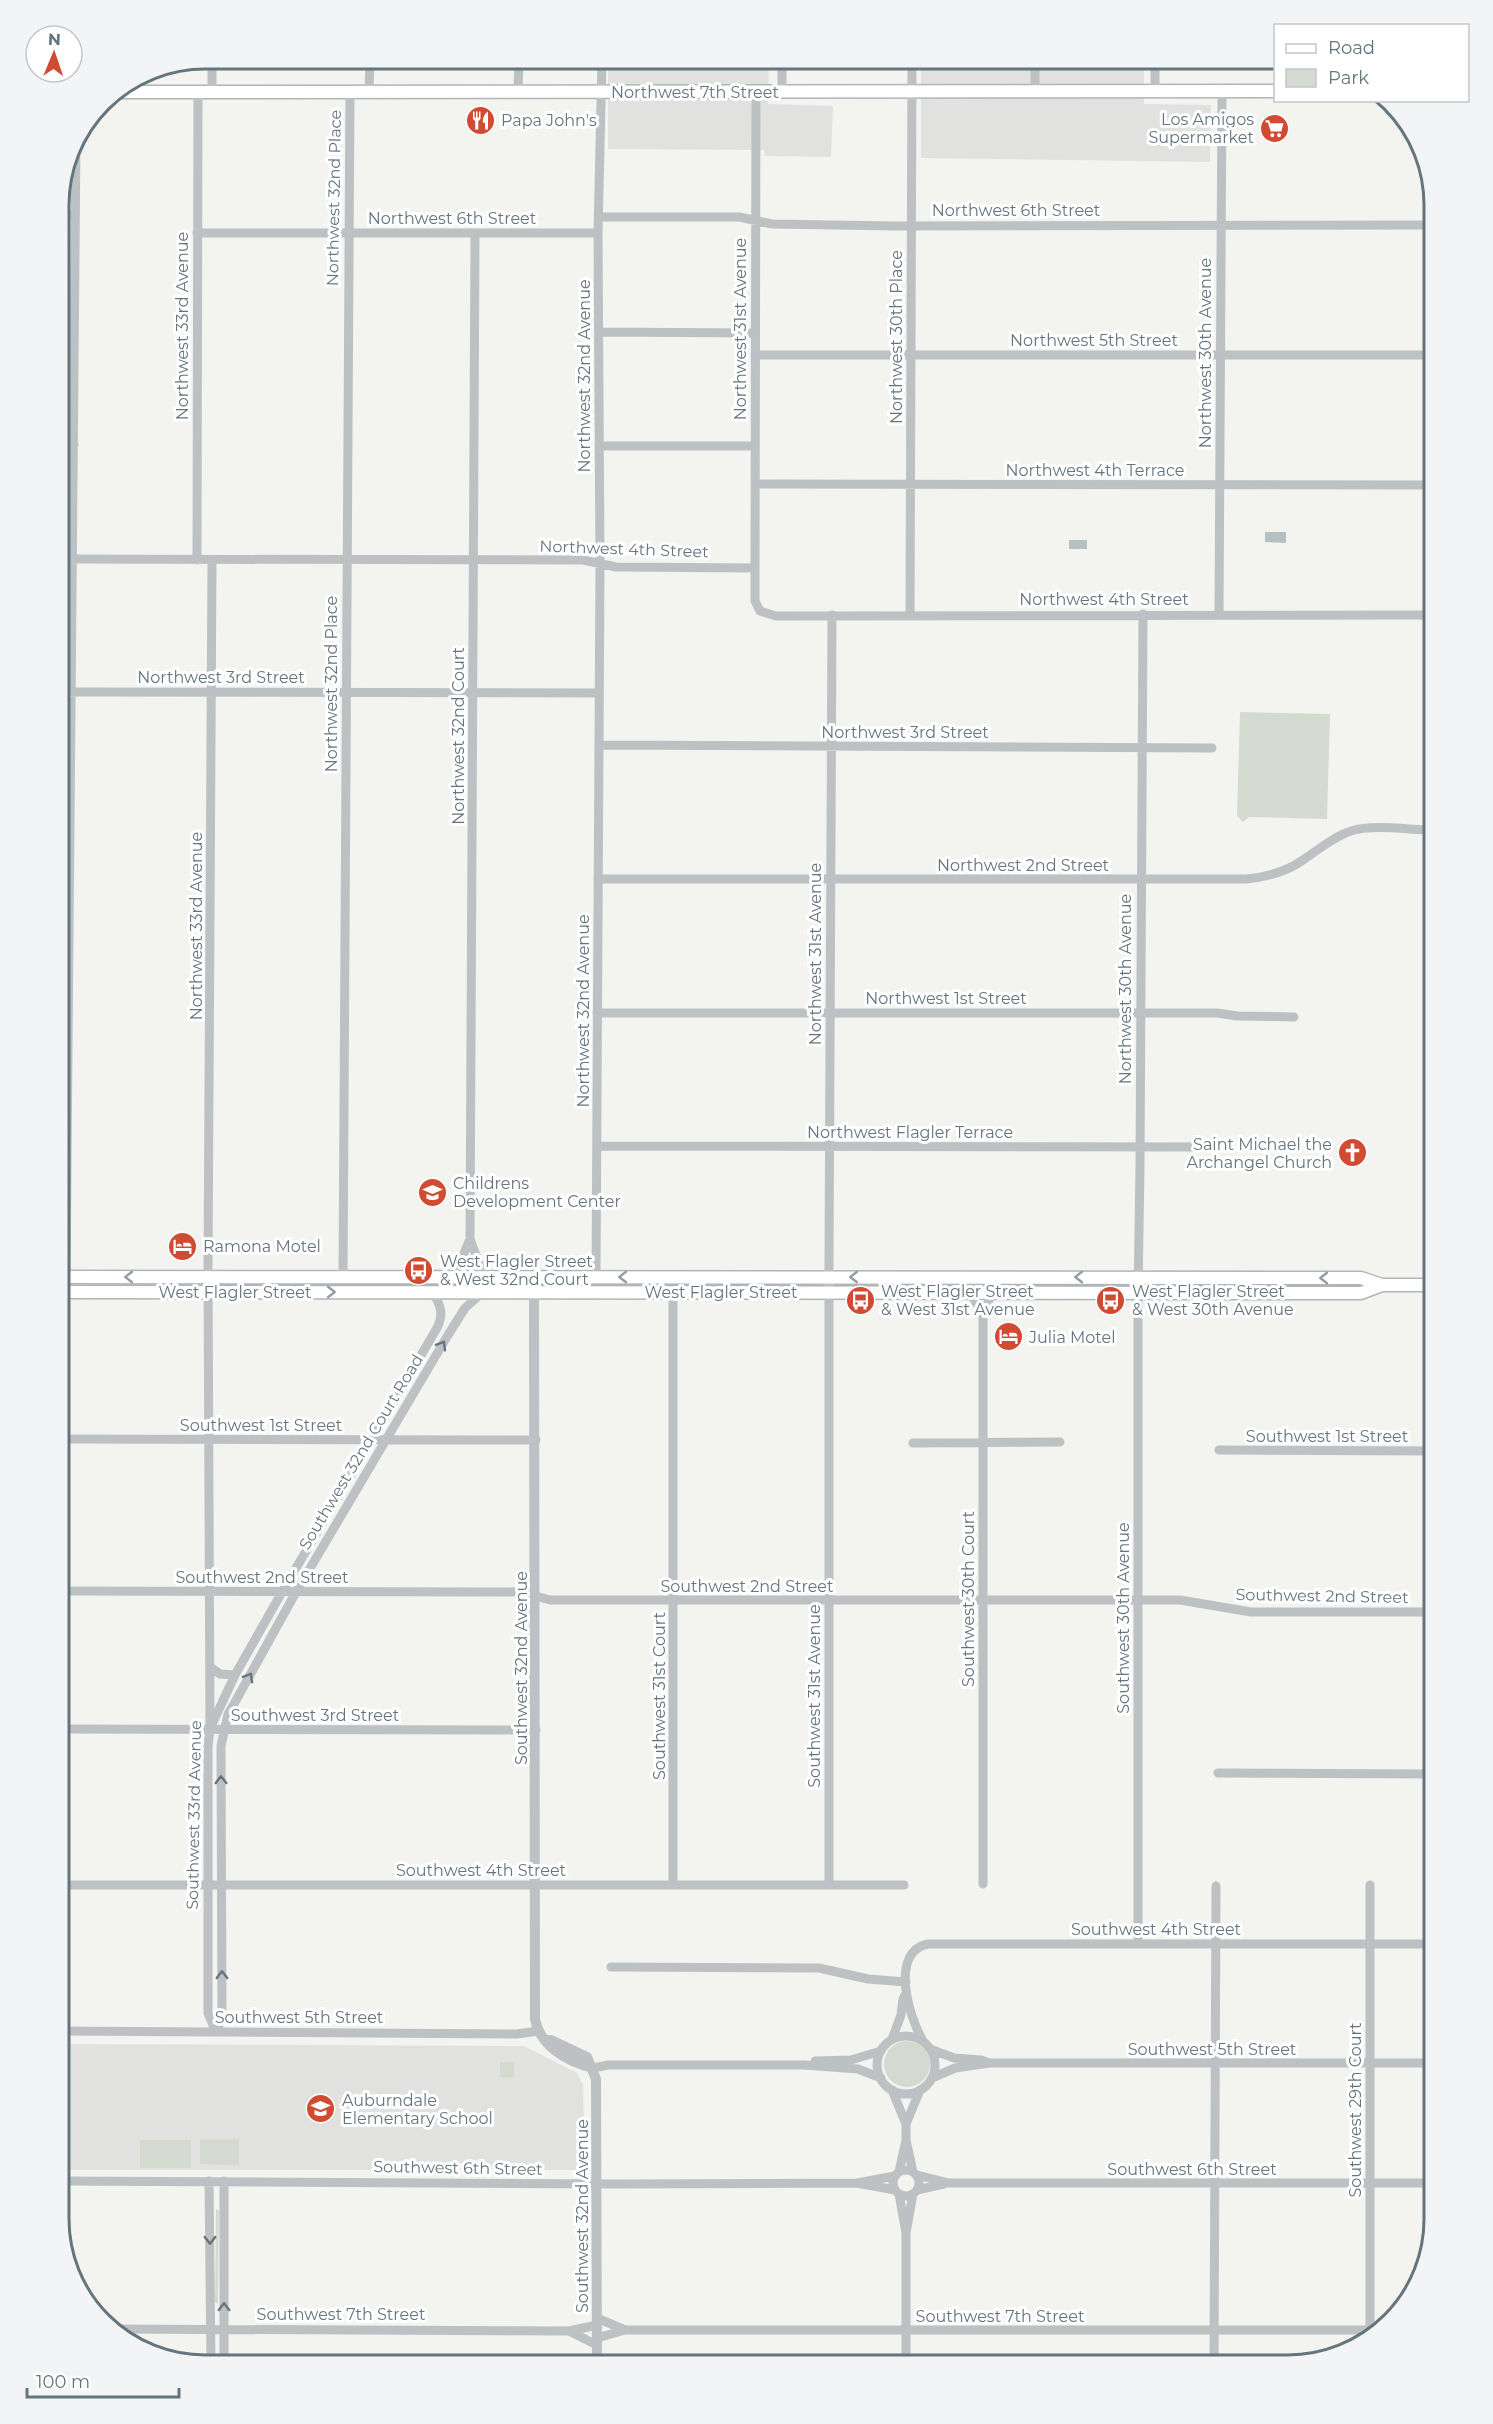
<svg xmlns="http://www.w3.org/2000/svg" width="1493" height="2424" font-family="Montserrat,sans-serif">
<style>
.built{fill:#e1e2e0}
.green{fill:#d5dad1}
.water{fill:#b4c0c2}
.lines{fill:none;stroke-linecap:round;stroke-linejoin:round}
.secondary-casing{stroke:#b0b5b8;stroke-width:15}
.minor{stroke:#bdc1c4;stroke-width:9}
.tertiary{stroke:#bdc1c4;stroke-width:10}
.secondary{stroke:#fff;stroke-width:12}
.oneway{stroke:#939ea5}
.oneway2{stroke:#65757e}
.labels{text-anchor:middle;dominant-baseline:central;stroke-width:6;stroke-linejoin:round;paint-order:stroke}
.street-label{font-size:16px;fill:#65757e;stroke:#fff}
.poi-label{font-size:16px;fill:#65757e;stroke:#fff;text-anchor:start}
.rim{fill:none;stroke:#65757e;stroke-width:3}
</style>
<rect width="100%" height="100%" fill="#f3f3f0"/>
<!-- built -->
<path class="built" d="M608,59H769L768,104L833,106L831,157L765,156L764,150L608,149Z
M921,59H1144V104L1211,105L1210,162L921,158Z
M59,2044L524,2046L577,2073L583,2085L585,2170H59Z"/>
<!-- green -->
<path class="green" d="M1240,712L1330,714L1327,819L1249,817L1243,822L1237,816Z
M884 2064a23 23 0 1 1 46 0a23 23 0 1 1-46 0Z
M500,2062H514V2078L500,2077Z
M200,2139H239V2165L200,2164Z
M140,2140H191V2168H140Z
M216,2209L219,2211L218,2304L215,2302Z"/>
<!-- water -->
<path class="water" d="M1265,532H1286V543L1265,542Z
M1069,540H1087V549H1069Z"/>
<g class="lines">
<defs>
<path id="secondary" d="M115,92L1276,91
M59,1277L1333,1278H1361L1382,1285H1434
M59,1292L1361,1293L1382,1285"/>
</defs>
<!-- secondary casing -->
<use href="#secondary" class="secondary-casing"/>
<!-- minor -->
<path class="minor" d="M1035,59V92
M212,91V59
M756,91L755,568V601L760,611L776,616L1434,615
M782,91V59
M369,92L370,59
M1155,92V59
M518,93L519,59
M59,215H75
M599,217H739L772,224L895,226L1434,225
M197,233H598
M475,234L470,1239L484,1277
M59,330H74
M599,332L755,333
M755,355H1434
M59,445H74
M600,446H755
M755,484L1434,485
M59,559L583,560L616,567L755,568
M197,560L198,91
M212,560L208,1269L210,1730L208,1746V2013L216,2032
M1219,614L1222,92
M910,615L912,59
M59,692L599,693
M599,745L1212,748
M598,879H1246C1267,877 1286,872 1303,860C1318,850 1333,837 1351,831C1374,824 1410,830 1434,830
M597,1013H1217L1238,1016L1294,1017
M597,1146L1223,1147
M66,1277L76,139
M343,1277L350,92
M454,1277L470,1239
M596,1277L600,564L598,233L602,59
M673,1292V1884
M970,1293L983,1314V1884
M983,1314L992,1293
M59,1439L536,1440
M913,1443L1060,1442
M1219,1450L1434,1451
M59,1591L521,1592L550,1600H1180L1251,1612H1434
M210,1667L220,1674L235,1675
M213,1722L235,1675L282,1592L437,1328C444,1314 441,1305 432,1292
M59,1729L536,1730
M1218,1773L1434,1774
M829,1884V1264L832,615
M59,1885H904
M1370,1885V2336
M1138,1944V1293L1140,1166L1143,614
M611,1967L819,1968L868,1979L906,1982
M59,2031L517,2034L538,2031
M216,2032L222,2018L221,1746L228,1714L234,1704L296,1592L448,1335L465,1308L483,1292
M877 2065a29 29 0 1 1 58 0a29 29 0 1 1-58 0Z
M892,2039L901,2015L903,1999L906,1993
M923,2041C909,2017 889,1952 928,1944H1434
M930,2049L954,2058L981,2060L990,2063
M815,2061L851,2060L881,2051
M593,2068L608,2065H804L858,2069L881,2078
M932,2078L955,2068L990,2063H1434
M892,2090L906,2124
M906,2140L913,2172
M893 2183a13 13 0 1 1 26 0a13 13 0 1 1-26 0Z
M899,2172L906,2140V2124L920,2090
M917,2175L949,2183H1434
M59,2181L615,2184L857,2183L895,2176
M209,2181L211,2365
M224,2181V2365
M857,2183L895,2190
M917,2190L944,2184
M899,2194L906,2233
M597,2318L625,2330
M113,2329L569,2331L597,2325
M569,2331L597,2345
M597,2338L625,2330H1376
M906,2365V2233L913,2194
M1214,2365L1216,1886"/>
<!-- tertiary -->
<path class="tertiary" d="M534,1292L535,2019C540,2046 567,2062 593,2068
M545,2040H551L587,2057L596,2079L597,2365"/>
<!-- secondary -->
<use href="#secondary" class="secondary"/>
</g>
<!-- one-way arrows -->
<defs><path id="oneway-chevron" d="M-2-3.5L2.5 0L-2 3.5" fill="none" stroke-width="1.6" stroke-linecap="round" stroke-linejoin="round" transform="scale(1.5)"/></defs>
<g class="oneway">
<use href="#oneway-chevron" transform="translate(129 1277) rotate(180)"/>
<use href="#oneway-chevron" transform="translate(623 1277) rotate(180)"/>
<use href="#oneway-chevron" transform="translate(854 1277) rotate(-180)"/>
<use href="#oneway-chevron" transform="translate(1079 1277) rotate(-180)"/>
<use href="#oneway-chevron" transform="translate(1324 1278) rotate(-180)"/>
<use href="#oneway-chevron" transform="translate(331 1292)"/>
</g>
<g class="oneway2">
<use href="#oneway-chevron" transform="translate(442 1345) rotate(-59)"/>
<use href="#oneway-chevron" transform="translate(249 1677) rotate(-60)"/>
<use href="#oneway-chevron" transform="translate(221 1780) rotate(-91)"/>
<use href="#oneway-chevron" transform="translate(222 1975) rotate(-90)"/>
<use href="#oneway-chevron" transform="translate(210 2240) rotate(89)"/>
<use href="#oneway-chevron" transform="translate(224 2307) rotate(-90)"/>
</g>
<!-- icons -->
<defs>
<symbol id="restaurant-disc" viewBox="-11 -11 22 22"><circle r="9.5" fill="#d14a32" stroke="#fff"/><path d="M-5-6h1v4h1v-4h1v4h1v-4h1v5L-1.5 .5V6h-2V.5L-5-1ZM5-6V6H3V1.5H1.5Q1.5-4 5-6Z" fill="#fff"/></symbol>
<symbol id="supermarket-disc" viewBox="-11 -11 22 22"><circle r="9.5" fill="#d14a32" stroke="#fff"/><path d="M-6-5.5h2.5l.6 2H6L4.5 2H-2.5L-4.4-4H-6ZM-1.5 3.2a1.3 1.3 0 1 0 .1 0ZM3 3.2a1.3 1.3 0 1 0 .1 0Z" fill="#fff"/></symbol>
<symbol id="church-disc" viewBox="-11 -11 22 22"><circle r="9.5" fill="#d14a32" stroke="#fff"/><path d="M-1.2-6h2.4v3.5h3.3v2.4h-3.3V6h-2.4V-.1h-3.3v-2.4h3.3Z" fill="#fff"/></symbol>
<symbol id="school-disc" viewBox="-11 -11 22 22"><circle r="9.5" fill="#d14a32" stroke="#fff"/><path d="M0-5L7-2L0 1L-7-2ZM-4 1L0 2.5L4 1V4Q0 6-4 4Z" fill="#fff"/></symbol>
<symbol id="hotel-disc" viewBox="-11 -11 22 22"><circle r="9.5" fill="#d14a32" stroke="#fff"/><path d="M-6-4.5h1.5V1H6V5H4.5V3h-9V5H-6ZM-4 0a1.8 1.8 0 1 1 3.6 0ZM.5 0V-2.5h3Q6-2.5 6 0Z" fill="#fff"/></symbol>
<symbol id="bus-disc" viewBox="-11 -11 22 22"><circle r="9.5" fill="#d14a32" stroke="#fff"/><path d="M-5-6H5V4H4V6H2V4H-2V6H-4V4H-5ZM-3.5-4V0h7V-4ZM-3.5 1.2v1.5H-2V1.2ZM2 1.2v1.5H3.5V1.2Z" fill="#fff"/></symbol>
</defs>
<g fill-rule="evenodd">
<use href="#restaurant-disc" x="464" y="104" width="33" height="33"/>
<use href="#supermarket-disc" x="1258" y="112" width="33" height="33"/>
<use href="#church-disc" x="1336" y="1136" width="33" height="33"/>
<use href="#school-disc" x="416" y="1176" width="33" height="33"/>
<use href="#hotel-disc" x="166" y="1230" width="33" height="33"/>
<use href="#bus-disc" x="402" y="1254" width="33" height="33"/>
<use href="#bus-disc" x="844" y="1284" width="33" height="33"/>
<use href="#bus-disc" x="1094" y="1284" width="33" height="33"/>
<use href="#hotel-disc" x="992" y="1320" width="33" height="33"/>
<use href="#school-disc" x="304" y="2092" width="33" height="33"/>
</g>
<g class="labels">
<!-- street labels -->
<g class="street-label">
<text x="695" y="92">Northwest 7th Street</text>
<text transform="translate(334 198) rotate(-89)">Northwest 32nd Place</text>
<text x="1016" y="210">Northwest 6th Street</text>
<text x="452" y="218">Northwest 6th Street</text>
<text transform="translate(182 326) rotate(-90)">Northwest 33rd Avenue</text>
<text transform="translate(740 329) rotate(-90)">Northwest 31st Avenue</text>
<text transform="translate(896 337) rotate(-90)">Northwest 30th Place</text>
<text x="1094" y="340">Northwest 5th Street</text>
<text transform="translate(1205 353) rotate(-90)">Northwest 30th Avenue</text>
<text transform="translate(584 376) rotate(-90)">Northwest 32nd Avenue</text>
<text x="1095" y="470">Northwest 4th Terrace</text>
<text transform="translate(624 549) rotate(2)">Northwest 4th Street</text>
<text x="1104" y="599">Northwest 4th Street</text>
<text x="221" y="677">Northwest 3rd Street</text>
<text transform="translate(331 684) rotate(-90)">Northwest 32nd Place</text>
<text x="905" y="732">Northwest 3rd Street</text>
<text transform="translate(458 736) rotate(-90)">Northwest 32nd Court</text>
<text x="1023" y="865">Northwest 2nd Street</text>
<text transform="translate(196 926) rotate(-90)">Northwest 33rd Avenue</text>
<text transform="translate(815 954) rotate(-90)">Northwest 31st Avenue</text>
<text transform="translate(1125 989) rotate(-90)">Northwest 30th Avenue</text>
<text x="946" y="998">Northwest 1st Street</text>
<text transform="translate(583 1011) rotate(-90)">Northwest 32nd Avenue</text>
<text x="910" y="1132">Northwest Flagler Terrace</text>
<text x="235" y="1292">West Flagler Street</text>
<text x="721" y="1292">West Flagler Street</text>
<text x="261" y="1425">Southwest 1st Street</text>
<text x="1327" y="1436">Southwest 1st Street</text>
<text transform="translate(361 1452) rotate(-59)">Southwest 32nd Court Road</text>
<text x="262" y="1577">Southwest 2nd Street</text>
<text x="747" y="1586">Southwest 2nd Street</text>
<text transform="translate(1322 1596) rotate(1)">Southwest 2nd Street</text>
<text transform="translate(968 1599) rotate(-90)">Southwest 30th Court</text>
<text transform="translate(1123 1618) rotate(-90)">Southwest 30th Avenue</text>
<text transform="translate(521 1668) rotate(-90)">Southwest 32nd Avenue</text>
<text transform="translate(659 1696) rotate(-90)">Southwest 31st Court</text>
<text transform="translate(814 1696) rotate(-90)">Southwest 31st Avenue</text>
<text x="315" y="1715">Southwest 3rd Street</text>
<text transform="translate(194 1815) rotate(-89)">Southwest 33rd Avenue</text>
<text x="481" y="1870">Southwest 4th Street</text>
<text x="1156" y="1929">Southwest 4th Street</text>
<text x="299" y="2017">Southwest 5th Street</text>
<text x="1212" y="2049">Southwest 5th Street</text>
<text transform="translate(1355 2110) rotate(-90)">Southwest 29th Court</text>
<text transform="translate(458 2168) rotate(1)">Southwest 6th Street</text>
<text x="1192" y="2169">Southwest 6th Street</text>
<text transform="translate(582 2216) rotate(-90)">Southwest 32nd Avenue</text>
<text x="341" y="2314">Southwest 7th Street</text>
<text x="1000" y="2316">Southwest 7th Street</text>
</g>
<!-- poi labels -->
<g class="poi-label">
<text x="1254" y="119" text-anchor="end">Los Amigos<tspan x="1254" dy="18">Supermarket</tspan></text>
<text x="501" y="120">Papa John's</text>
<text x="1332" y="1144" text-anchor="end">Saint Michael the<tspan x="1332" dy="18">Archangel Church</tspan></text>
<text x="453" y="1183">Childrens<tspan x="453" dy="18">Development Center</tspan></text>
<text x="203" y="1246">Ramona Motel</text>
<text x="440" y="1261">West Flagler Street<tspan x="440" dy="18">&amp; West 32nd Court</tspan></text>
<text x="881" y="1291">West Flagler Street<tspan x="881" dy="18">&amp; West 31st Avenue</tspan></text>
<text x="1132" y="1291">West Flagler Street<tspan x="1132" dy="18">&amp; West 30th Avenue</tspan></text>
<text x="1029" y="1337">Julia Motel</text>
<text x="342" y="2100">Auburndale<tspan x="342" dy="18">Elementary School</tspan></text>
</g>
</g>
<!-- crop -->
<path d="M0 0H1493V2424H0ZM205 69H1288A136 136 0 0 1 1424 205V2219A136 136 0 0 1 1288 2355H205A136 136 0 0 1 69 2219V205A136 136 0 0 1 205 69Z" fill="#f3f4f5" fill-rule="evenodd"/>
<path class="rim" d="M205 69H1288A136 136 0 0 1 1424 205V2219A136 136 0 0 1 1288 2355H205A136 136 0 0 1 69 2219V205A136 136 0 0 1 205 69Z"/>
<!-- legend -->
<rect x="1274" y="24" width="195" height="78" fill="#ffffff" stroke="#c1c8cb" stroke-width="1.5"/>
<rect x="1286" y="44" width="30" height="9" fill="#ffffff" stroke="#c1c8cb" stroke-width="1.5"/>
<text x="1328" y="54" font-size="18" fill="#65757e">Road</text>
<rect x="1286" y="69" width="30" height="18" fill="#d5dad1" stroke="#c1c8cb" stroke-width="1.5"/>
<text x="1328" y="84" font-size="18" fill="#65757e">Park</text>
<!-- north arrow -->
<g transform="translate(54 54) rotate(2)"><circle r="28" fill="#ffffff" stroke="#c1c8cb" stroke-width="1.5"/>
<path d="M0-4.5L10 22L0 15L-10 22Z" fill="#d14a32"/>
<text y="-9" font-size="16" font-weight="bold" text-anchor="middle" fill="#65757e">N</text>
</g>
<!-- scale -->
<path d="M27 2388v9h152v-9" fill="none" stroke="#65757e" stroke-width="3"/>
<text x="36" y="2388" font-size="18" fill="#65757e" stroke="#ffffff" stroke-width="4.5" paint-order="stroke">100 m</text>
</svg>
